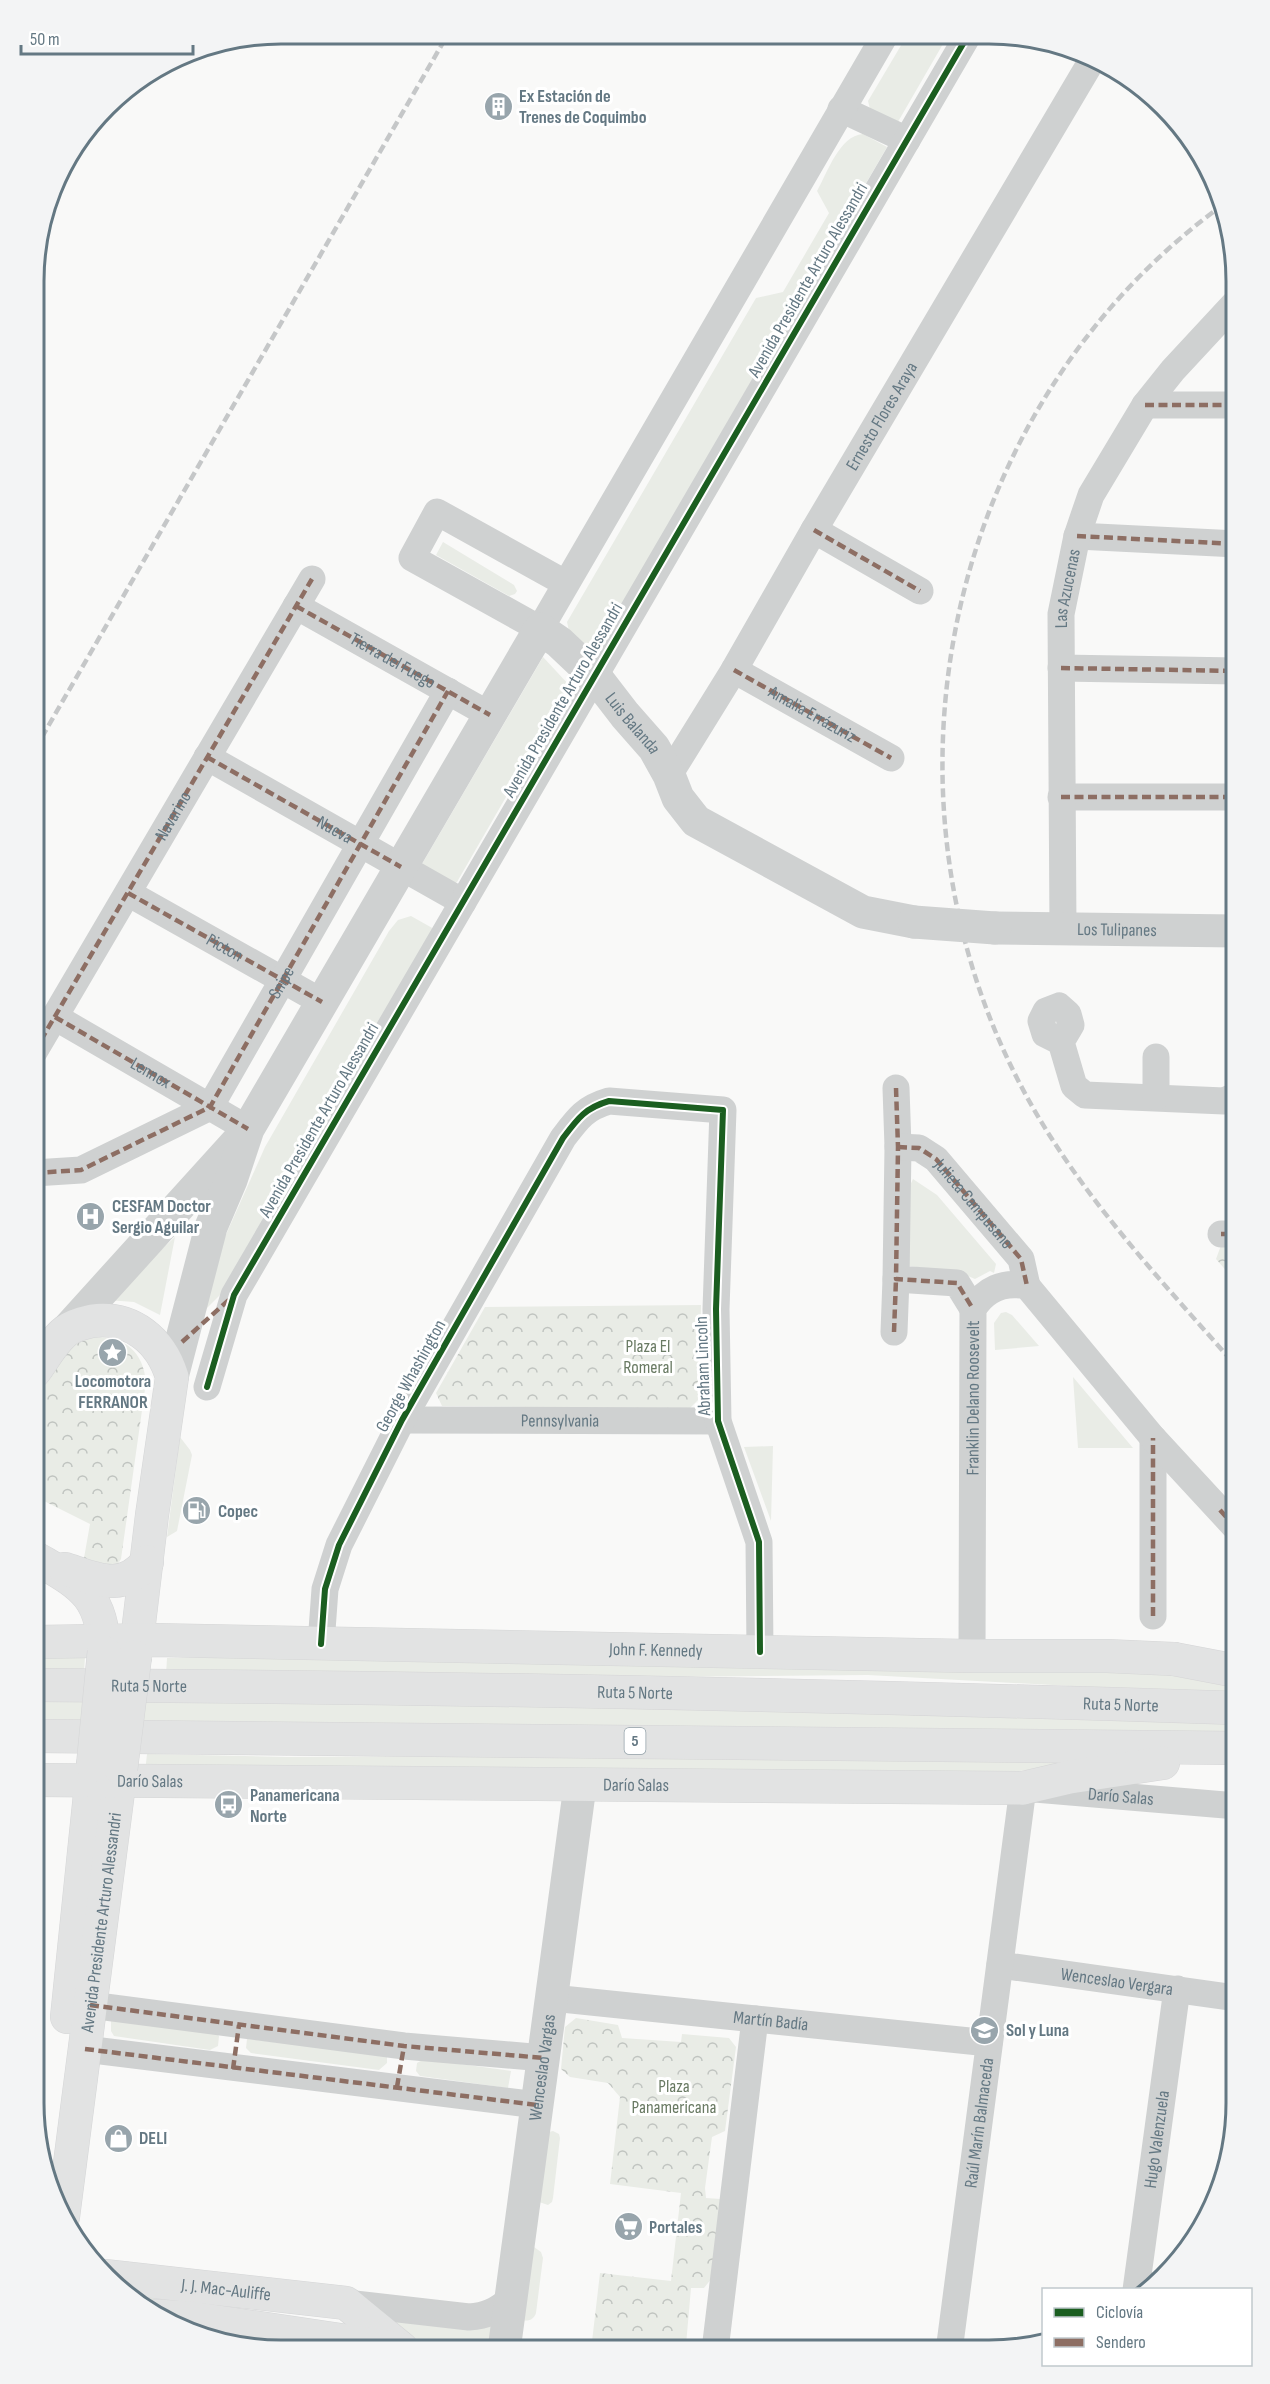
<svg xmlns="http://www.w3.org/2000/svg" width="1270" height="2384" font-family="'Sofia Sans Condensed',sans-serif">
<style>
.grass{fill:#e9ece6}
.park{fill:url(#park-crowns)}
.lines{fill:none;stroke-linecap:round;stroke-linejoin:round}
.secondary-casing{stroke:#d5d6d7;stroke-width:34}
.primary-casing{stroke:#d5d6d6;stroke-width:34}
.trunk-casing{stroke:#d5d5d6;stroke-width:34}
.minor{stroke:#cfd1d1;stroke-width:27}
.tertiary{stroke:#cfd1d1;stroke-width:33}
.secondary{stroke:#e2e3e3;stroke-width:33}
.primary{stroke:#e2e3e3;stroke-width:33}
.trunk{stroke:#e2e3e3;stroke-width:33}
.rail{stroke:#c5c7c8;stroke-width:4.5;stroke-dasharray:9 4.5;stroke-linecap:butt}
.secondary-bridge-casing{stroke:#d5d6d7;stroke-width:34;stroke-linecap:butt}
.tertiary-bridge{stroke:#cfd1d1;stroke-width:33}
.secondary-bridge{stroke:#e2e3e3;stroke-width:33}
.quiet{stroke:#8d6e63;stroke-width:4.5;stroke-dasharray:9 4.5;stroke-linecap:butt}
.cycleway-casing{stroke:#fff;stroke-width:10}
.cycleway{stroke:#1b5e20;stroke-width:6}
.labels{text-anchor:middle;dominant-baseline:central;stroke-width:6;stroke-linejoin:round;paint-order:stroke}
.shield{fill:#fff;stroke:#92a0a8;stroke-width:1.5}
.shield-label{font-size:16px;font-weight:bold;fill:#647883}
.poi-label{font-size:18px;font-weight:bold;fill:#647883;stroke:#fff;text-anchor:start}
.street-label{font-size:18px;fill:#647883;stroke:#fff}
.park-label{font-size:18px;fill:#697a63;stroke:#fff}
.rim{fill:none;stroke:#647883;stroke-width:3}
</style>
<defs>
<pattern id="park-crowns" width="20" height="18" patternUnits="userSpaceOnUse" patternTransform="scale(1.5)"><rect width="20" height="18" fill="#e9ece6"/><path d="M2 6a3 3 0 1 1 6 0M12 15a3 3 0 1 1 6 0" fill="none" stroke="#c0c4c0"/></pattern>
</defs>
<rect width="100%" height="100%" fill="#f9f9f8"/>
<!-- grass -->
<path class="grass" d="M906,37H947L895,127L871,113L868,101Z
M863,134L887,147L591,658L569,631L567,622L756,298L783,292L829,213L817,191C828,172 839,136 863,134Z
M443,542L514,585L517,591L515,594L509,596L436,555Z
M543,657L570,686L457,882L451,885L422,864Z
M411,916L434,929L229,1286L201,1314L216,1257L265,1147L389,931L398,920Z
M913,1179L937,1195L996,1264L994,1273L990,1271L975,1279L961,1273L909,1266L907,1192Z
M175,1237L160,1315L134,1302L107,1300Z
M1006,1312L1012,1315L1039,1346L995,1350L994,1323L1001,1313Z
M1073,1377L1133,1448H1078Z
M180,1437L190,1450L192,1455L177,1531L167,1537Z
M773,1446L771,1521L744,1447Z
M307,1656L1114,1666L1237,1683V1695L868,1675L655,1677L166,1675L167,1658Z
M33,1657H85L84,1671L33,1670Z
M33,1696L1237,1718V1734L33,1724Z
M147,1754L287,1757L452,1756L1097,1761L1012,1772H145Z
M111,2021L216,2032L219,2036L218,2046L210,2050L114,2036L111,2031Z
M247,2039L387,2055V2063L379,2070L251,2053L246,2048Z
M424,2059L511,2071L508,2088L420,2076L416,2071L417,2063Z
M553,2131L559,2134L560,2138L553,2198L552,2202L548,2205L539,2202L549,2132Z
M534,2247L541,2252L543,2258L536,2313C534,2319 529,2322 522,2320Z
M118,2290L205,2302L185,2311L140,2305Z
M377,2317L493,2323L498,2350H480L406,2339Z"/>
<!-- park -->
<path class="park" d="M1223,1240L1237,1241V1283L1216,1259Z
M701,1305L699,1399L689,1409L442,1406L436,1393L485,1307Z
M92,1337C124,1336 143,1350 146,1382L121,1559L118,1564L107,1568L84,1558L90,1524L34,1496V1396L67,1352L76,1344Z
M576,2018L618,2025L622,2038L681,2042L682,2034L729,2038L736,2047L725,2131L712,2137L705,2188L706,2198L721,2199L712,2278L704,2288H691L686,2345L697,2347L701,2350H591L600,2273L671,2281L681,2193L610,2184L620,2097L608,2083L570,2077L561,2069L565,2027Z"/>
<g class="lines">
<defs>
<g id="secondary">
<path d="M34,1372C44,1359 53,1341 66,1331C72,1326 83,1323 92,1321C131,1316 161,1340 172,1377L152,1515L135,1657"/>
<path d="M34,1557C79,1584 103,1593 104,1652"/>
<path d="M65,1569C96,1579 123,1593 147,1562"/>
<path d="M67,2017L93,1765"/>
<path id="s14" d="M63,2217L121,1769"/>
<path id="s15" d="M105,2276L346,2303L402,2349"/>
<path d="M156,2316L191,2318L401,2349"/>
</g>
<g id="primary">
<path id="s16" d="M34,1642L154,1640L972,1656H1107L1174,1659"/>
<path id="s17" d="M33,1780L1023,1788"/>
</g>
<g id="trunk">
<path d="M1174,1659L1237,1671"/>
<path id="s18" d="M33,1685C435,1687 836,1695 1237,1708"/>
<path d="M33,1736L1237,1748"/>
<path d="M1023,1788L1070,1777L1163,1763"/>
</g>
</defs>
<!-- secondary casing -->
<use href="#secondary" class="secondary-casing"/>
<!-- primary casing -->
<use href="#primary" class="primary-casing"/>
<!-- trunk casing -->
<use href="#trunk" class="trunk-casing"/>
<!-- minor -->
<g class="minor">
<path d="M841,109L907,140"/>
<path d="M1145,405H1237"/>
<path d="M814,530L920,591"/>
<path d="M1077,536L1237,544"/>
<path d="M565,583L437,512L412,558L540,629L884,37"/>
<path d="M296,606L490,715"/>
<path d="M1061,668L1237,671"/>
<path d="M734,670L891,758"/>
<path d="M207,757L463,902"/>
<path id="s1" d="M669,775L734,670L814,530L1094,57"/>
<path d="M1061,797H1237"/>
<path id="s2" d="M128,893L322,1002"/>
<path id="s3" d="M1063,928L1061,614L1077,536L1091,495L1145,405L1173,370L1237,301"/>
<path d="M55,1017L248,1129"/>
<path d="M1061,1042L1071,1025L1068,1014L1059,1006L1046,1011L1041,1021L1045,1034L1061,1042L1074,1086L1085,1095L1224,1101L1237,1095"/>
<path d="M34,1052L312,579"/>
<path d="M896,1088L898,1147L896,1279L957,1283L973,1309"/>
<path d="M1156,1097V1057"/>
<path id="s4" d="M898,1147L919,1148L936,1159L1021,1259L1027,1286"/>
<path d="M34,1173L81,1170L210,1107L448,691"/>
<path d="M1221,1234H1237"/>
<path d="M894,1332L896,1279"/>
<path d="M207,1387L234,1295L967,37"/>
<path id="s5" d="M402,1420L718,1421"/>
<path d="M1153,1616V1438"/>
<path d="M321,1644L325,1589L339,1545L402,1420L563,1138C578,1118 585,1108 609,1101L723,1110L716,1309L718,1421L759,1542L760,1652"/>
<path id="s6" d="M972,1656L973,1309C985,1289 1003,1281 1027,1286L1153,1438L1237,1529"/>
<path id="s7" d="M1000,1965L1236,1998"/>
<path id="s8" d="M552,1998L989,2043"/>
<path d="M90,2005L404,2046L544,2058"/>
<path d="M85,2049L537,2105"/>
<path id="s9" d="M1136,2290L1177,1989"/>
<path d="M346,2303L469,2317C487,2316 497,2310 511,2299"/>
<path d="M715,2350L755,2019"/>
<path id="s10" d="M949,2351L1023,1788L1237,1806"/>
</g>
<!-- tertiary -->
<g class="tertiary">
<path id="s11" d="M995,928L1237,931"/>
<path d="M66,1331L239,1140"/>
<path id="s12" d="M172,1377L211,1227L231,1180L248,1129L540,629L559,642L595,676L625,715L654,748L669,775L678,798L696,821L863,912L914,922"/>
<path id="s13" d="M504,2350L580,1786"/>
</g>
<!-- secondary -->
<use href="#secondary" class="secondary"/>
<!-- primary -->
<use href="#primary" class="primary"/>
<!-- trunk -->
<use href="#trunk" class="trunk"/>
<!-- rail -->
<path class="rail" d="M1224,204C949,402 864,785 1020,1084C1075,1190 1159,1278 1237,1367
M35,749L448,34"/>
<defs>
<path id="secondary-bridge" d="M93,1765L104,1652
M121,1769L135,1657"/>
</defs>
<!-- secondary-bridge casing -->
<use href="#secondary-bridge" class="secondary-bridge-casing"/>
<!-- tertiary-bridge -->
<path class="tertiary-bridge" d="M914,922L995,928"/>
<!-- secondary-bridge -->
<use href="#secondary-bridge" class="secondary-bridge"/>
<!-- quiet -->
<g class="quiet">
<path d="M1145,405H1237"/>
<path d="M814,530L920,591"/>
<path d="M1077,536L1237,544"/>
<path id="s19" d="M296,606L490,715"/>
<path d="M1061,668L1237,671"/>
<path id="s20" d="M734,670L891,758"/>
<path id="s21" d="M207,757L401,867"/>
<path d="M1061,797H1237"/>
<path d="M128,893L322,1002"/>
<path id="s22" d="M55,1017L248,1129"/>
<path id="s23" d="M34,1052L312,579"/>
<path d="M896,1088L898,1147L896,1279L957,1283L973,1309"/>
<path d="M898,1147L919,1148L936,1159L1021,1259L1027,1286"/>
<path id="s24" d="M34,1173L81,1170L210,1107L448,691"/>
<path d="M1221,1234H1237"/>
<path d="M894,1332L896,1279"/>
<path d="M182,1342L232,1297"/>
<path d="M1220,1510L1237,1529"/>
<path d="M1153,1616V1438"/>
<path d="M90,2005L404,2046L544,2058"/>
<path d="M85,2049L537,2105"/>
<path d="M233,2069L239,2025"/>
<path d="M397,2087L404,2046"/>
</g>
<defs>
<path id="cycleway" d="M207,1387L234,1295L967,37
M321,1644L325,1589L339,1545L402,1420L563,1138C578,1118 585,1108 609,1101L723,1110L716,1309L718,1421L759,1542L760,1652"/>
</defs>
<!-- cycleway casing -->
<use href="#cycleway" class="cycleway-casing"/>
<!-- cycleway -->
<use href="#cycleway" class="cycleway"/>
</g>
<!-- icons -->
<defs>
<symbol id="building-disc" viewBox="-11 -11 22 22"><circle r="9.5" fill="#98a5ac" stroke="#fff"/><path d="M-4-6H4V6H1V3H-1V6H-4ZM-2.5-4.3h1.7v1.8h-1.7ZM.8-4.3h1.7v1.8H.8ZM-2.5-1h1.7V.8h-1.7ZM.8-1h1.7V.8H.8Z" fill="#fff"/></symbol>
<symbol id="hospital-disc" viewBox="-11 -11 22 22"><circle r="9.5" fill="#98a5ac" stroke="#fff"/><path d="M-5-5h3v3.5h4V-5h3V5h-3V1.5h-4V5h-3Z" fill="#fff"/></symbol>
<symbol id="sight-disc" viewBox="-11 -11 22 22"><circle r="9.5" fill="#98a5ac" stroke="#fff"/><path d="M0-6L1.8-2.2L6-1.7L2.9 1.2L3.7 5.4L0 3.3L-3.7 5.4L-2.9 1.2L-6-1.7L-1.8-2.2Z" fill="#fff"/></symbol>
<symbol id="fuel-disc" viewBox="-11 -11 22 22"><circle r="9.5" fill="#98a5ac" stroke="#fff"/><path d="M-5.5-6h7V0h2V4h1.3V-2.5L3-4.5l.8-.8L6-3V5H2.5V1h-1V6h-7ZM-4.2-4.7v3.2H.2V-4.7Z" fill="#fff"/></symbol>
<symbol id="bus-disc" viewBox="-11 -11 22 22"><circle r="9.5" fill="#98a5ac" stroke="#fff"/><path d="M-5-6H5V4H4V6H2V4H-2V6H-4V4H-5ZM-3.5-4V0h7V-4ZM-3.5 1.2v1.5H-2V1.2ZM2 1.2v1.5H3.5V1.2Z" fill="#fff"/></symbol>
<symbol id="school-disc" viewBox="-11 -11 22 22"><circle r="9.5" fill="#98a5ac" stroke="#fff"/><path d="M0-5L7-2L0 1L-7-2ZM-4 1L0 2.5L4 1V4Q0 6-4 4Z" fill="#fff"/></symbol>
<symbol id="shop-disc" viewBox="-11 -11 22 22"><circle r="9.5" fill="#98a5ac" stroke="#fff"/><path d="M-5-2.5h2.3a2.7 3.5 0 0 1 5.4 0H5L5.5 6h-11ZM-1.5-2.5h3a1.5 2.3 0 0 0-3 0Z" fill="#fff"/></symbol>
<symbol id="supermarket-disc" viewBox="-11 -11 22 22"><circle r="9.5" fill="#98a5ac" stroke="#fff"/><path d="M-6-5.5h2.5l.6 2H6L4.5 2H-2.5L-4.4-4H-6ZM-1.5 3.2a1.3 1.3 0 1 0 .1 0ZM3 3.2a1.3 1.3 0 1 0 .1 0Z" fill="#fff"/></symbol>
</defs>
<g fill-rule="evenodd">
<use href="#building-disc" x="482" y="90" width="33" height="33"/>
<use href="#hospital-disc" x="74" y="1200" width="33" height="33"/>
<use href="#sight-disc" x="96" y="1336" width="33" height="33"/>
<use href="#fuel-disc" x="180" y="1494" width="33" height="33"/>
<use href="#bus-disc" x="212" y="1788" width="33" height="33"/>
<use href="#school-disc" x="968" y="2014" width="33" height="33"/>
<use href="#shop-disc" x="102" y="2122" width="33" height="33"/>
<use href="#supermarket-disc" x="612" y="2210" width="33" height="33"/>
</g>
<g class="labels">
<!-- shield labels -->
<rect class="shield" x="624.5" y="1728" width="21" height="26" rx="4.5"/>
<g class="shield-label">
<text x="635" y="1741">5</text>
</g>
<!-- poi labels -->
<g class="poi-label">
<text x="519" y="96">Ex Estación de<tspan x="519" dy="21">Trenes de Coquimbo</tspan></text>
<text x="112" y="1206">CESFAM Doctor<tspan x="112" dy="21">Sergio Aguilar</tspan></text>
<text x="113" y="1381" text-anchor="middle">Locomotora<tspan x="113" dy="21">FERRANOR</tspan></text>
<text x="218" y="1511">Copec</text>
<text x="250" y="1795">Panamericana<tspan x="250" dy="21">Norte</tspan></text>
<text x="1006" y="2030">Sol y Luna</text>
<text x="139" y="2138">DELI</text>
<text x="649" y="2227">Portales</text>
</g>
<!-- street labels -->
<g class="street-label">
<text transform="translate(808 280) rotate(-60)">Avenida Presidente Arturo Alessandri</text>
<text stroke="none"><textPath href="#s1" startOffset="417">Ernesto Flores Araya</textPath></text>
<text stroke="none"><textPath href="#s3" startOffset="340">Las Azucenas</textPath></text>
<text stroke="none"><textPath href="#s19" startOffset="111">Tierra del Fuego</textPath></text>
<text transform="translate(563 700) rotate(-60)">Avenida Presidente Arturo Alessandri</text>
<text stroke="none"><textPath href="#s20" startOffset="90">Amalia Errázuriz</textPath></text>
<text stroke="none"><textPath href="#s12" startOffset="972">Luis Balanda</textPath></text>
<text stroke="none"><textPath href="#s23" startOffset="274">Navarino</textPath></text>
<text stroke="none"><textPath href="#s21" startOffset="147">Nueva</textPath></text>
<text stroke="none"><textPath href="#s11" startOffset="122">Los Tulipanes</textPath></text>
<text stroke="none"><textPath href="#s2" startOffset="111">Picton</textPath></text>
<text stroke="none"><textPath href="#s24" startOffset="334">Snipe</textPath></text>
<text stroke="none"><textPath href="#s22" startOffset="111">Lennox</textPath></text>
<text transform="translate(319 1120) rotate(-60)">Avenida Presidente Arturo Alessandri</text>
<text stroke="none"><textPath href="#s4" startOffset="100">Julieta Campusano</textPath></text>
<text transform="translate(703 1366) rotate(-92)">Abraham Lincoln</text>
<text transform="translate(411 1376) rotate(-61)">George Whashington</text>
<text stroke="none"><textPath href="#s6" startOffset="258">Franklin Delano Roosevelt</textPath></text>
<text stroke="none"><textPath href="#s5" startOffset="158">Pennsylvania</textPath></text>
<text stroke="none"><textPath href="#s16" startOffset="622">John F. Kennedy</textPath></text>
<text stroke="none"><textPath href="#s18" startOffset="116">Ruta 5 Norte</textPath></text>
<text stroke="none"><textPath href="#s18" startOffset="602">Ruta 5 Norte</textPath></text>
<text stroke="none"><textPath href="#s18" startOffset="1088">Ruta 5 Norte</textPath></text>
<text stroke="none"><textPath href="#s17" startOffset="117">Darío Salas</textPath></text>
<text stroke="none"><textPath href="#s17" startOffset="603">Darío Salas</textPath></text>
<text stroke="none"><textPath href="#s10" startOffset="666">Darío Salas</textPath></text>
<text stroke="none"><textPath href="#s14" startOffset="297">Avenida Presidente Arturo Alessandri</textPath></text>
<text stroke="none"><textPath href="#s7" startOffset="118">Wenceslao Vergara</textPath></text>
<text stroke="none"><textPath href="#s8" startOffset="220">Martín Badía</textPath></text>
<text stroke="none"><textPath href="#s13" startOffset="285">Wenceslao Vargas</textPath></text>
<text stroke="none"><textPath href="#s10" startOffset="230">Raúl Marín Balmaceda</textPath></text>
<text stroke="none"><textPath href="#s9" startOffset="152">Hugo Valenzuela</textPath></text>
<text stroke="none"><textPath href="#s15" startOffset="122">J. J. Mac-Auliffe</textPath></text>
</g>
<!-- park labels -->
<g class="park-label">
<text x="648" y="1346">Plaza El<tspan x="648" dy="21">Romeral</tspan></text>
<text x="674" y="2086">Plaza<tspan x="674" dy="21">Panamericana</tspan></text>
</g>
</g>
<!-- crop -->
<path d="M0 0H1270V2384H0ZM281 44H989A237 237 0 0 1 1226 281V2103A237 237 0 0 1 989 2340H281A237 237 0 0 1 44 2103V281A237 237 0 0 1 281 44Z" fill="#f3f4f5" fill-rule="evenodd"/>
<path class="rim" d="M281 44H989A237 237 0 0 1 1226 281V2103A237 237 0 0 1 989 2340H281A237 237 0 0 1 44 2103V281A237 237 0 0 1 281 44Z"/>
<!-- legend -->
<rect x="1042" y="2288" width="210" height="78" fill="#ffffff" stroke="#c1c9cd" stroke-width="1.5"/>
<rect x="1054" y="2308" width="30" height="9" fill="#1b5e20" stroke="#c1c9cd" stroke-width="1.5"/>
<text x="1096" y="2318" font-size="18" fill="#647883">Ciclovía</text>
<rect x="1054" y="2338" width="30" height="9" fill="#8d6e63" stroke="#c1c9cd" stroke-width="1.5"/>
<text x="1096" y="2348" font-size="18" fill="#647883">Sendero</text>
<!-- scale -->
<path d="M21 45v9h172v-9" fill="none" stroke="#647883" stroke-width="3"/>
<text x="30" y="45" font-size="18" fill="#647883" stroke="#ffffff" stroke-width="4.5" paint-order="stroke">50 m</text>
</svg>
